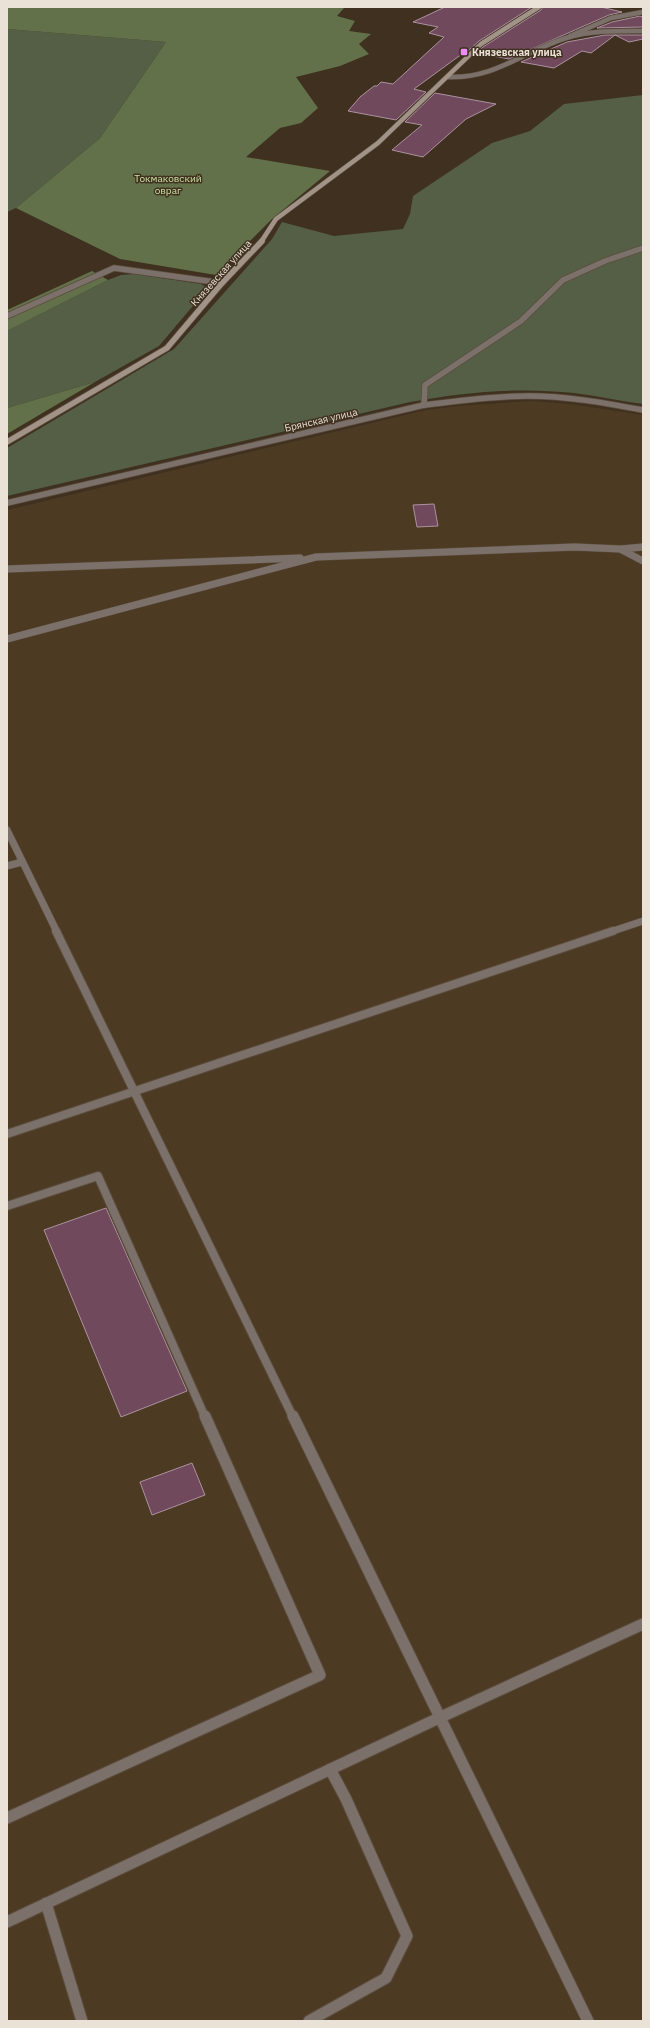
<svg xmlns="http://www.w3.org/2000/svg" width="650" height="2028" font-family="'IBM Plex Sans',sans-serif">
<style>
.built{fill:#4d3a23}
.green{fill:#555f45}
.forest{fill:#62714a}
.building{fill:#70495d;stroke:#ac929f}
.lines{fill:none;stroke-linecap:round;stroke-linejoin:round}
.lane-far4-casing{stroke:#5b4c3c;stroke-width:5.5}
.lane-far3-casing{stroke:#5b4c3c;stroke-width:7}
.lane-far2-casing{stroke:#5b4c3c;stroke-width:8}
.lane-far1-casing{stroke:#5b4c3c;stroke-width:10}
.lane-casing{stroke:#5b4c3c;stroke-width:13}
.street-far1-casing{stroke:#5b4c3c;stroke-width:5.5}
.street-casing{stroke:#5b4c3c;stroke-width:7}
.secondary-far1-casing{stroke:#5b4c3c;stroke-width:5.5}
.secondary-casing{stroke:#5b4c3c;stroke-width:7}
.lane-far4{stroke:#7b716a;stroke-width:4.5}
.lane-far3{stroke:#7b716a;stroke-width:5.5}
.lane-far2{stroke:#7b716a;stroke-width:7}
.lane-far1{stroke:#7b716a;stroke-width:8}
.lane{stroke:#7b716a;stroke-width:11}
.street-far1{stroke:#7b716a;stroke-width:4.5}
.street{stroke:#7b716a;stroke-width:5.5}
.secondary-far1{stroke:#a29388;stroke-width:4.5}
.secondary{stroke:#a29388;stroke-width:5.5}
.poi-dot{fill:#ec8cfa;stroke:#3f301f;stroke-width:1.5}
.labels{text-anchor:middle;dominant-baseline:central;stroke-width:3;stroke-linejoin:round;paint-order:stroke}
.far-poi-label{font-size:10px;font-weight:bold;fill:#ebe2d7;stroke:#3f301f;text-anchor:start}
.far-park-label{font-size:10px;fill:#cbe4a2;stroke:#3f301f}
.far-street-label{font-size:10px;fill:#ebe2d7;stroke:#3f301f}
</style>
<rect width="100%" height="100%" fill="#3f301f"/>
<!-- built -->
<path class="built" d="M531,401L570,404L643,415V2021H7V510L426,410L458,406Z"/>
<!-- green -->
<path class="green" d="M7,29L166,42L100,138L16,208L7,212Z
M643,95V404C620,401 597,396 574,393C519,387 464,392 410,402L7,496V448L174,349L272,239L282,222L334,236L403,229L410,214L413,196L492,143L530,131L564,104Z
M134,274L201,284L208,288L159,346L95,382L7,408V331L108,280L121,275Z"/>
<!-- forest -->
<path class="forest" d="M7,7H341L344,8L337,16L355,21L349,31L371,34L359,44L369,54L340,66L296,77L318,108L301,123L280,128L246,157L330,171L272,219L216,275L120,259L16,208L100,138L166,42L7,29Z
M92,271L108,280L7,331V310Z
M95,382L7,434V408Z"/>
<!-- building -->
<path class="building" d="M445,7H532L479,41L468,51H466L414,89L426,92L396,120L348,111L360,97L374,86H377L381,82L393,84L444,37L429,33L438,27L413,22Z
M543,7H601L622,12L609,15L509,59L477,53L483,47L541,10Z
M640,16L643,17V27L597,28L612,22Z
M605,35H643V39L629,42L615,35L591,53L582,51L554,68L521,62L567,42Z
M435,93L496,104L466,119L423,157L392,150L422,125L405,122Z
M434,504L438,526L417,527L413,505Z
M106,1208L187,1391L121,1417L44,1230Z
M192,1463L205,1495L152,1515L140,1482Z"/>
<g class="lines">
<defs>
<path id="lane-far4" d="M570,36L611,18L643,12"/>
<path id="lane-far3" d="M424,405L425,385L521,321L563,280L605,261L643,248
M565,547H584
M639,547H643"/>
<path id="lane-far2" d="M621,549L643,547
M7,569L300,558
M7,639L316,557L575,547L620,549L643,561
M7,830L57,932
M7,866L22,862
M610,932L643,921"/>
<path id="lane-far1" d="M56,931L293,1417
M7,1134L613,931
M7,1206L98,1176L205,1417"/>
<path id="lane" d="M293,1416L588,2021
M7,1818L320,1675L205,1416
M46,1903L82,2021
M7,1922L441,1717L643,1624
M309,2021L386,1978L407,1936L346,1799L330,1769"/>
<path id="street-far1" d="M448,77C495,79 524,51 566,38C591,30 618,31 643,31"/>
<path id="street" d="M7,316L114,268L222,283
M7,503L424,405C458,401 493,396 528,396C567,396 605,403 643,410"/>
<path id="secondary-far1" d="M261,242L276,219L378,143L481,44L539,7"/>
<path id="secondary" d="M7,442L167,348L222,283L262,241"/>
</defs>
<!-- lane-far4 casing -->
<use href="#lane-far4" class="lane-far4-casing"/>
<!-- lane-far3 casing -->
<use href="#lane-far3" class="lane-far3-casing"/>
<!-- lane-far2 casing -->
<use href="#lane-far2" class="lane-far2-casing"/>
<!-- lane-far1 casing -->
<use href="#lane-far1" class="lane-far1-casing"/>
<!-- lane casing -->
<use href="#lane" class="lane-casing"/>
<!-- street-far1 casing -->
<use href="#street-far1" class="street-far1-casing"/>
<!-- street casing -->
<use href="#street" class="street-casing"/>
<!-- secondary-far1 casing -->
<use href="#secondary-far1" class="secondary-far1-casing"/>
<!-- secondary casing -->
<use href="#secondary" class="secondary-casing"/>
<!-- lane-far4 -->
<use href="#lane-far4" class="lane-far4"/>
<!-- lane-far3 -->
<use href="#lane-far3" class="lane-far3"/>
<!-- lane-far2 -->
<use href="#lane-far2" class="lane-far2"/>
<!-- lane-far1 -->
<use href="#lane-far1" class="lane-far1"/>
<!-- lane -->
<use href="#lane" class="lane"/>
<!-- street-far1 -->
<use href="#street-far1" class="street-far1"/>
<!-- street -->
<use href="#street" class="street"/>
<!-- secondary-far1 -->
<use href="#secondary-far1" class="secondary-far1"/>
<!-- secondary -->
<use href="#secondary" class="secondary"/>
</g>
<!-- markers -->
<rect class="poi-dot" x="460" y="48" width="8" height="8" rx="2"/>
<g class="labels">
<!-- far-poi labels -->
<g class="far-poi-label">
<text x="472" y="52">Князевская улица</text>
</g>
<!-- far-park labels -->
<g class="far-park-label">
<text x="168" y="178">Токмаковский<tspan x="168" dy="12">овраг</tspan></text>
</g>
<!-- far-street labels -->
<g class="far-street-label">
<text transform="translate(221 273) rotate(-48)">Князевская улица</text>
<text transform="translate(321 420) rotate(-13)">Брянская улица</text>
</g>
</g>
<!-- border -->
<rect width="650" height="2028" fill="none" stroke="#ebe2d7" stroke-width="16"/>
</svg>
